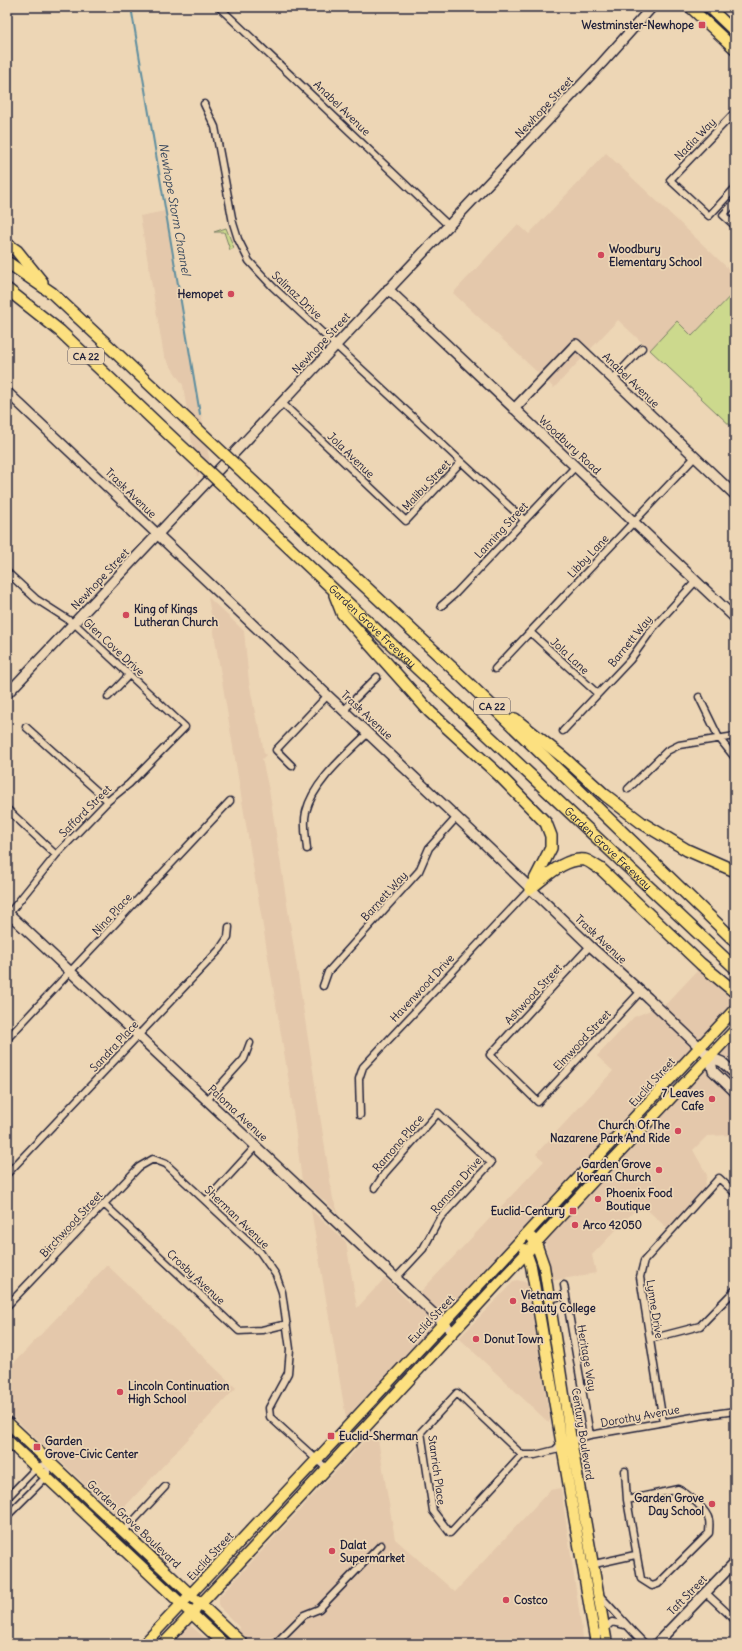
<svg xmlns="http://www.w3.org/2000/svg" width="742" height="1651" font-family="Delius,sans-serif">
<style>
.built{fill:#e4c8ab}
.green{fill:#ccd98d;stroke:#777e64}
.lines{fill:none;stroke-linecap:round;stroke-linejoin:round}
.stream{stroke:#5e8e9f;stroke-width:2}
.street-casing{stroke:#22223b;stroke-width:9}
.secondary-casing{stroke:#22223b;stroke-width:12}
.primary-casing{stroke:#22223b;stroke-width:13}
.highway-casing{stroke:#22223b;stroke-width:14}
.street{stroke:#edd6b5;stroke-width:6}
.secondary{stroke:#edd6b5;stroke-width:9}
.primary{stroke:#fce080;stroke-width:10}
.highway{stroke:#fce080;stroke-width:11}
.highway-bridge-casing{stroke:#22223b;stroke-width:14;stroke-linecap:butt}
.highway-bridge{stroke:#fce080;stroke-width:11}
.poi-dot{fill:#d1495b;stroke:#edd6b5;stroke-width:1.5}
.labels{text-anchor:middle;dominant-baseline:central;stroke-width:3.5;stroke-linejoin:round;paint-order:stroke}
.shield{fill:#edd6b5;stroke:#5f5860;stroke-width:1}
.shield-label{font-size:10px;font-weight:bold;fill:#22223b}
.poi-label{font-size:11px;font-weight:bold;fill:#22223b;stroke:#edd6b5;text-anchor:start}
.street-label{font-size:11px;fill:#22223b;stroke:#edd6b5}
.water-label{font-size:12px;font-style:italic;fill:#36465c;stroke:#edd6b5}
</style>
<rect width="100%" height="100%" fill="#edd6b5"/>
<filter id="ink" filterUnits="userSpaceOnUse"><feTurbulence type="fractalNoise" baseFrequency=".025" numOctaves="2"/><feDisplacementMap in="SourceGraphic" scale="8" xChannelSelector="R" yChannelSelector="G"/><feConvolveMatrix kernelMatrix="1 2 1 2 8 2 1 2 1" color-interpolation-filters="sRGB"/></filter>
<g filter="url(#ink)">
<!-- built -->
<path class="built" d="M606,153L735,275V291L692,336L677,322L650,350L618,320L554,388L453,293L518,224L529,234Z
M165,211L210,463L197,477L183,385L164,356L140,216Z
M208,597L244,631L249,682L257,723L259,724L264,753L266,755L262,759L270,795L333,1199L339,1214L302,1181L290,1088Z
M698,970L734,1001L346,1418L311,1210L346,1242L357,1308L385,1278L410,1303L544,1161L536,1154L613,1071L597,1056L634,1017L667,1003Z
M735,1039V1138L732,1135L707,1136L693,1150L707,1175L704,1188L667,1228L641,1204L592,1255L596,1273L551,1281L545,1240Z
M107,1265L236,1388L117,1515L7,1411V1370Z
M517,1280L525,1282L527,1284L550,1420L549,1423L459,1338L514,1281Z
M376,1428L395,1539L455,1592L550,1490L561,1488L584,1644H235L239,1627L219,1607V1597Z
M190,1625L212,1644H172Z"/>
<!-- green -->
<path class="green" d="M226,228L234,248L230,250L224,232H214Z
M735,291V430L650,350L677,321L692,336Z"/>
<g class="lines">
<!-- stream -->
<path class="stream" d="M131,7L200,414"/>
<defs>
<path id="street" d="M219,7L449,226
M204,104L215,127L233,223L238,239L249,261L273,287L524,520
M735,112L670,180L709,216L735,188
M735,202L723,215L735,226
M613,379L642,348
M282,403L406,521L461,462
M7,572L36,599L75,624L185,727L129,784L108,801L56,855L7,916
M441,606L456,593L575,467
M530,632L598,694
M495,669L695,457
M108,697L129,675
M699,697L719,738L735,758
M344,710L377,677
M26,727L108,801
M563,731L630,660L653,628L696,581
M292,766L276,750L328,695
M628,789L667,751L679,745L735,736
M7,809L56,855
M307,849C306,838 303,824 306,812C313,782 347,754 368,733
M590,946L490,1055L538,1102L641,991
M323,986L328,972L419,871L429,848L457,817
M7,1039L230,801
M207,1100L244,1059L250,1043
M360,1115L359,1079L363,1067L530,889
M7,1174L220,949L228,937L229,927
M375,1188L385,1173L438,1113L491,1163L440,1218L423,1249L396,1278
M206,1201L256,1146
M104,1204L239,1331L262,1330L287,1324
M564,1285L590,1435
M550,1299L566,1295
M7,1306L139,1167L153,1159L166,1164L260,1252L276,1275L282,1292L290,1349L288,1373L269,1408L270,1417L327,1469
M650,1339L700,1326L735,1290
M663,1422L640,1277L644,1261L719,1178L735,1193
M522,1455L450,1533L433,1511L421,1432L457,1393L522,1455H535L555,1450L561,1444L590,1435L699,1416L735,1411
M625,1471L627,1500L641,1579L652,1586L658,1584L709,1533C709,1529 710,1524 709,1520C707,1510 687,1493 678,1489L627,1500
M7,1498L36,1468L50,1462
M7,1516L46,1477L50,1462
M124,1531L165,1487
M590,1565L635,1555
M706,1593L735,1620
M600,1596C616,1612 629,1629 645,1644
M595,1637L612,1622L625,1625
M275,1644L304,1615L319,1609L381,1545"/>
<path id="secondary" d="M388,289L735,618
M7,392L470,830L590,946L648,998L710,1057L722,1062L735,1074
M514,409L576,344L735,495
M7,694L602,63L652,7
M7,912L453,1332
M710,1057L713,1071L735,1092
M656,1644L735,1562"/>
<path id="primary" d="M690,7L735,49
M709,7L735,32
M532,1238L536,1243L544,1266L571,1440L607,1644
M525,1249L531,1266L596,1644
M7,1422L243,1644
M7,1440L224,1644
M144,1644L336,1439L735,1009
M163,1644C355,1441 542,1233 735,1030"/>
<g id="highway">
<path d="M7,244L17,251L42,282"/>
<path d="M7,262L52,293L177,410"/>
<path d="M7,289L60,331L162,428"/>
<path d="M245,474L462,677L735,941"/>
<path id="s1" d="M229,491L735,968"/>
<path d="M335,595L342,613L430,712L499,775L546,823L551,836V848L530,889"/>
<path d="M515,719L564,758L605,795L642,823L687,850L735,871"/>
<path d="M532,887C547,876 564,858 585,860C590,861 596,867 601,869L701,964L735,992"/>
</g>
</defs>
<!-- street casing -->
<use href="#street" class="street-casing"/>
<!-- secondary casing -->
<use href="#secondary" class="secondary-casing"/>
<!-- primary casing -->
<use href="#primary" class="primary-casing"/>
<!-- highway casing -->
<use href="#highway" class="highway-casing"/>
<!-- street -->
<use href="#street" class="street"/>
<!-- secondary -->
<use href="#secondary" class="secondary"/>
<!-- primary -->
<use href="#primary" class="primary"/>
<!-- highway -->
<use href="#highway" class="highway"/>
<defs>
<path id="highway-bridge" d="M177,410L245,474
M162,428L229,491"/>
</defs>
<!-- highway-bridge casing -->
<use href="#highway-bridge" class="highway-bridge-casing"/>
<!-- highway-bridge -->
<use href="#highway-bridge" class="highway-bridge"/>
</g>
</g>
<!-- markers -->
<g class="poi-dot">
<rect x="698" y="21" width="8" height="8" rx="2"/>
<circle cx="601" cy="255" r="4"/>
<circle cx="231" cy="294" r="4"/>
<circle cx="126" cy="615" r="4"/>
<circle cx="712" cy="1099" r="4"/>
<circle cx="678" cy="1131" r="4"/>
<circle cx="659" cy="1170" r="4"/>
<circle cx="598" cy="1199" r="4"/>
<rect x="569" y="1207" width="8" height="8" rx="2"/>
<circle cx="575" cy="1225" r="4"/>
<circle cx="513" cy="1301" r="4"/>
<circle cx="476" cy="1339" r="4"/>
<circle cx="120" cy="1392" r="4"/>
<rect x="327" y="1432" width="8" height="8" rx="2"/>
<rect x="33" y="1443" width="8" height="8" rx="2"/>
<circle cx="712" cy="1504" r="4"/>
<circle cx="332" cy="1551" r="4"/>
<circle cx="506" cy="1600" r="4"/>
</g>
<g class="labels">
<!-- shield labels -->
<g class="shield">
<rect x="68" y="348" width="36" height="16" rx="3"/>
<rect x="474" y="698" width="36" height="16" rx="3"/>
</g>
<g class="shield-label">
<text x="86" y="356">CA 22</text>
<text x="492" y="706">CA 22</text>
</g>
<!-- poi labels -->
<g class="poi-label">
<text x="694" y="25" text-anchor="end">Westminster-Newhope</text>
<text x="609" y="249">Woodbury<tspan x="609" dy="13">Elementary School</tspan></text>
<text x="223" y="294" text-anchor="end">Hemopet</text>
<text x="134" y="609">King of Kings<tspan x="134" dy="13">Lutheran Church</tspan></text>
<text x="704" y="1093" text-anchor="end">7 Leaves<tspan x="704" dy="13">Cafe</tspan></text>
<text x="670" y="1125" text-anchor="end">Church Of The<tspan x="670" dy="13">Nazarene Park And Ride</tspan></text>
<text x="651" y="1164" text-anchor="end">Garden Grove<tspan x="651" dy="13">Korean Church</tspan></text>
<text x="606" y="1193">Phoenix Food<tspan x="606" dy="13">Boutique</tspan></text>
<text x="565" y="1211" text-anchor="end">Euclid-Century</text>
<text x="583" y="1225">Arco 42050</text>
<text x="521" y="1295">Vietnam<tspan x="521" dy="13">Beauty College</tspan></text>
<text x="484" y="1339">Donut Town</text>
<text x="128" y="1386">Lincoln Continuation<tspan x="128" dy="13">High School</tspan></text>
<text x="339" y="1436">Euclid-Sherman</text>
<text x="45" y="1441">Garden<tspan x="45" dy="13">Grove-Civic Center</tspan></text>
<text x="704" y="1498" text-anchor="end">Garden Grove<tspan x="704" dy="13">Day School</tspan></text>
<text x="340" y="1545">Dalat<tspan x="340" dy="13">Supermarket</tspan></text>
<text x="514" y="1600">Costco</text>
</g>
<!-- street labels -->
<g class="street-label">
<text transform="translate(544 107) rotate(-47)">Newhope Street</text>
<text transform="translate(342 108) rotate(44)">Anabel Avenue</text>
<text transform="translate(695 139) rotate(-46)">Nadia Way</text>
<text transform="translate(297 295) rotate(43)">Salinaz Drive</text>
<text transform="translate(321 343) rotate(-47)">Newhope Street</text>
<text transform="translate(631 380) rotate(44)">Anabel Avenue</text>
<text transform="translate(570 445) rotate(43)">Woodbury Road</text>
<text transform="translate(351 455) rotate(44)">Jola Avenue</text>
<text transform="translate(426 485) rotate(-47)">Malibu Street</text>
<text transform="translate(131 493) rotate(44)">Trask Avenue</text>
<text transform="translate(501 530) rotate(-47)">Lanning Street</text>
<text transform="translate(588 556) rotate(-47)">Libby Lane</text>
<text transform="translate(100 579) rotate(-47)">Newhope Street</text>
<text stroke="none"><textPath href="#s1" startOffset="197">Garden Grove Freeway</textPath></text>
<text transform="translate(630 641) rotate(-51)">Barnett Way</text>
<text transform="translate(114 647) rotate(43)">Glen Cove Drive</text>
<text transform="translate(570 656) rotate(43)">Jola Lane</text>
<text transform="translate(367 715) rotate(43)">Trask Avenue</text>
<text transform="translate(85 811) rotate(-45)">Safford Street</text>
<text stroke="none"><textPath href="#s1" startOffset="521">Garden Grove Freeway</textPath></text>
<text transform="translate(384 896) rotate(-48)">Barnett Way</text>
<text transform="translate(112 914) rotate(-47)">Nina Place</text>
<text transform="translate(601 939) rotate(43)">Trask Avenue</text>
<text transform="translate(422 988) rotate(-47)">Havenwood Drive</text>
<text transform="translate(533 994) rotate(-47)">Ashwood Street</text>
<text transform="translate(582 1040) rotate(-47)">Elmwood Street</text>
<text transform="translate(114 1046) rotate(-47)">Sandra Place</text>
<text transform="translate(652 1082) rotate(-48)">Euclid Street</text>
<text transform="translate(238 1113) rotate(43)">Paloma Avenue</text>
<text transform="translate(398 1143) rotate(-49)">Ramona Place</text>
<text transform="translate(456 1185) rotate(-49)">Ramona Drive</text>
<text transform="translate(237 1217) rotate(44)">Sherman Avenue</text>
<text transform="translate(71 1224) rotate(-47)">Birchwood Street</text>
<text transform="translate(196 1277) rotate(43)">Crosby Avenue</text>
<text transform="translate(655 1309) rotate(81)">Lynne Drive</text>
<text transform="translate(431 1319) rotate(-47)">Euclid Street</text>
<text transform="translate(587 1358) rotate(80)">Heritage Way</text>
<text transform="translate(640 1416) rotate(-10)">Dorothy Avenue</text>
<text transform="translate(583 1434) rotate(81)">Century Boulevard</text>
<text transform="translate(437 1470) rotate(82)">Stanrich Place</text>
<text transform="translate(134 1524) rotate(43)">Garden Grove Boulevard</text>
<text transform="translate(210 1556) rotate(-47)">Euclid Street</text>
<text transform="translate(687 1595) rotate(-46)">Taft Street</text>
</g>
<!-- water labels -->
<g class="water-label">
<text transform="translate(175 209) rotate(80)">Newhope Storm Channel</text>
</g>
</g>
<!-- margin -->
<rect width="742" height="1651" fill="none" stroke="#edd6b5" stroke-width="24"/>
<rect x="12" y="12" width="718" height="1627" fill="none" stroke="#22223b" stroke-width="1.5" filter="url(#ink)"/>
</svg>
